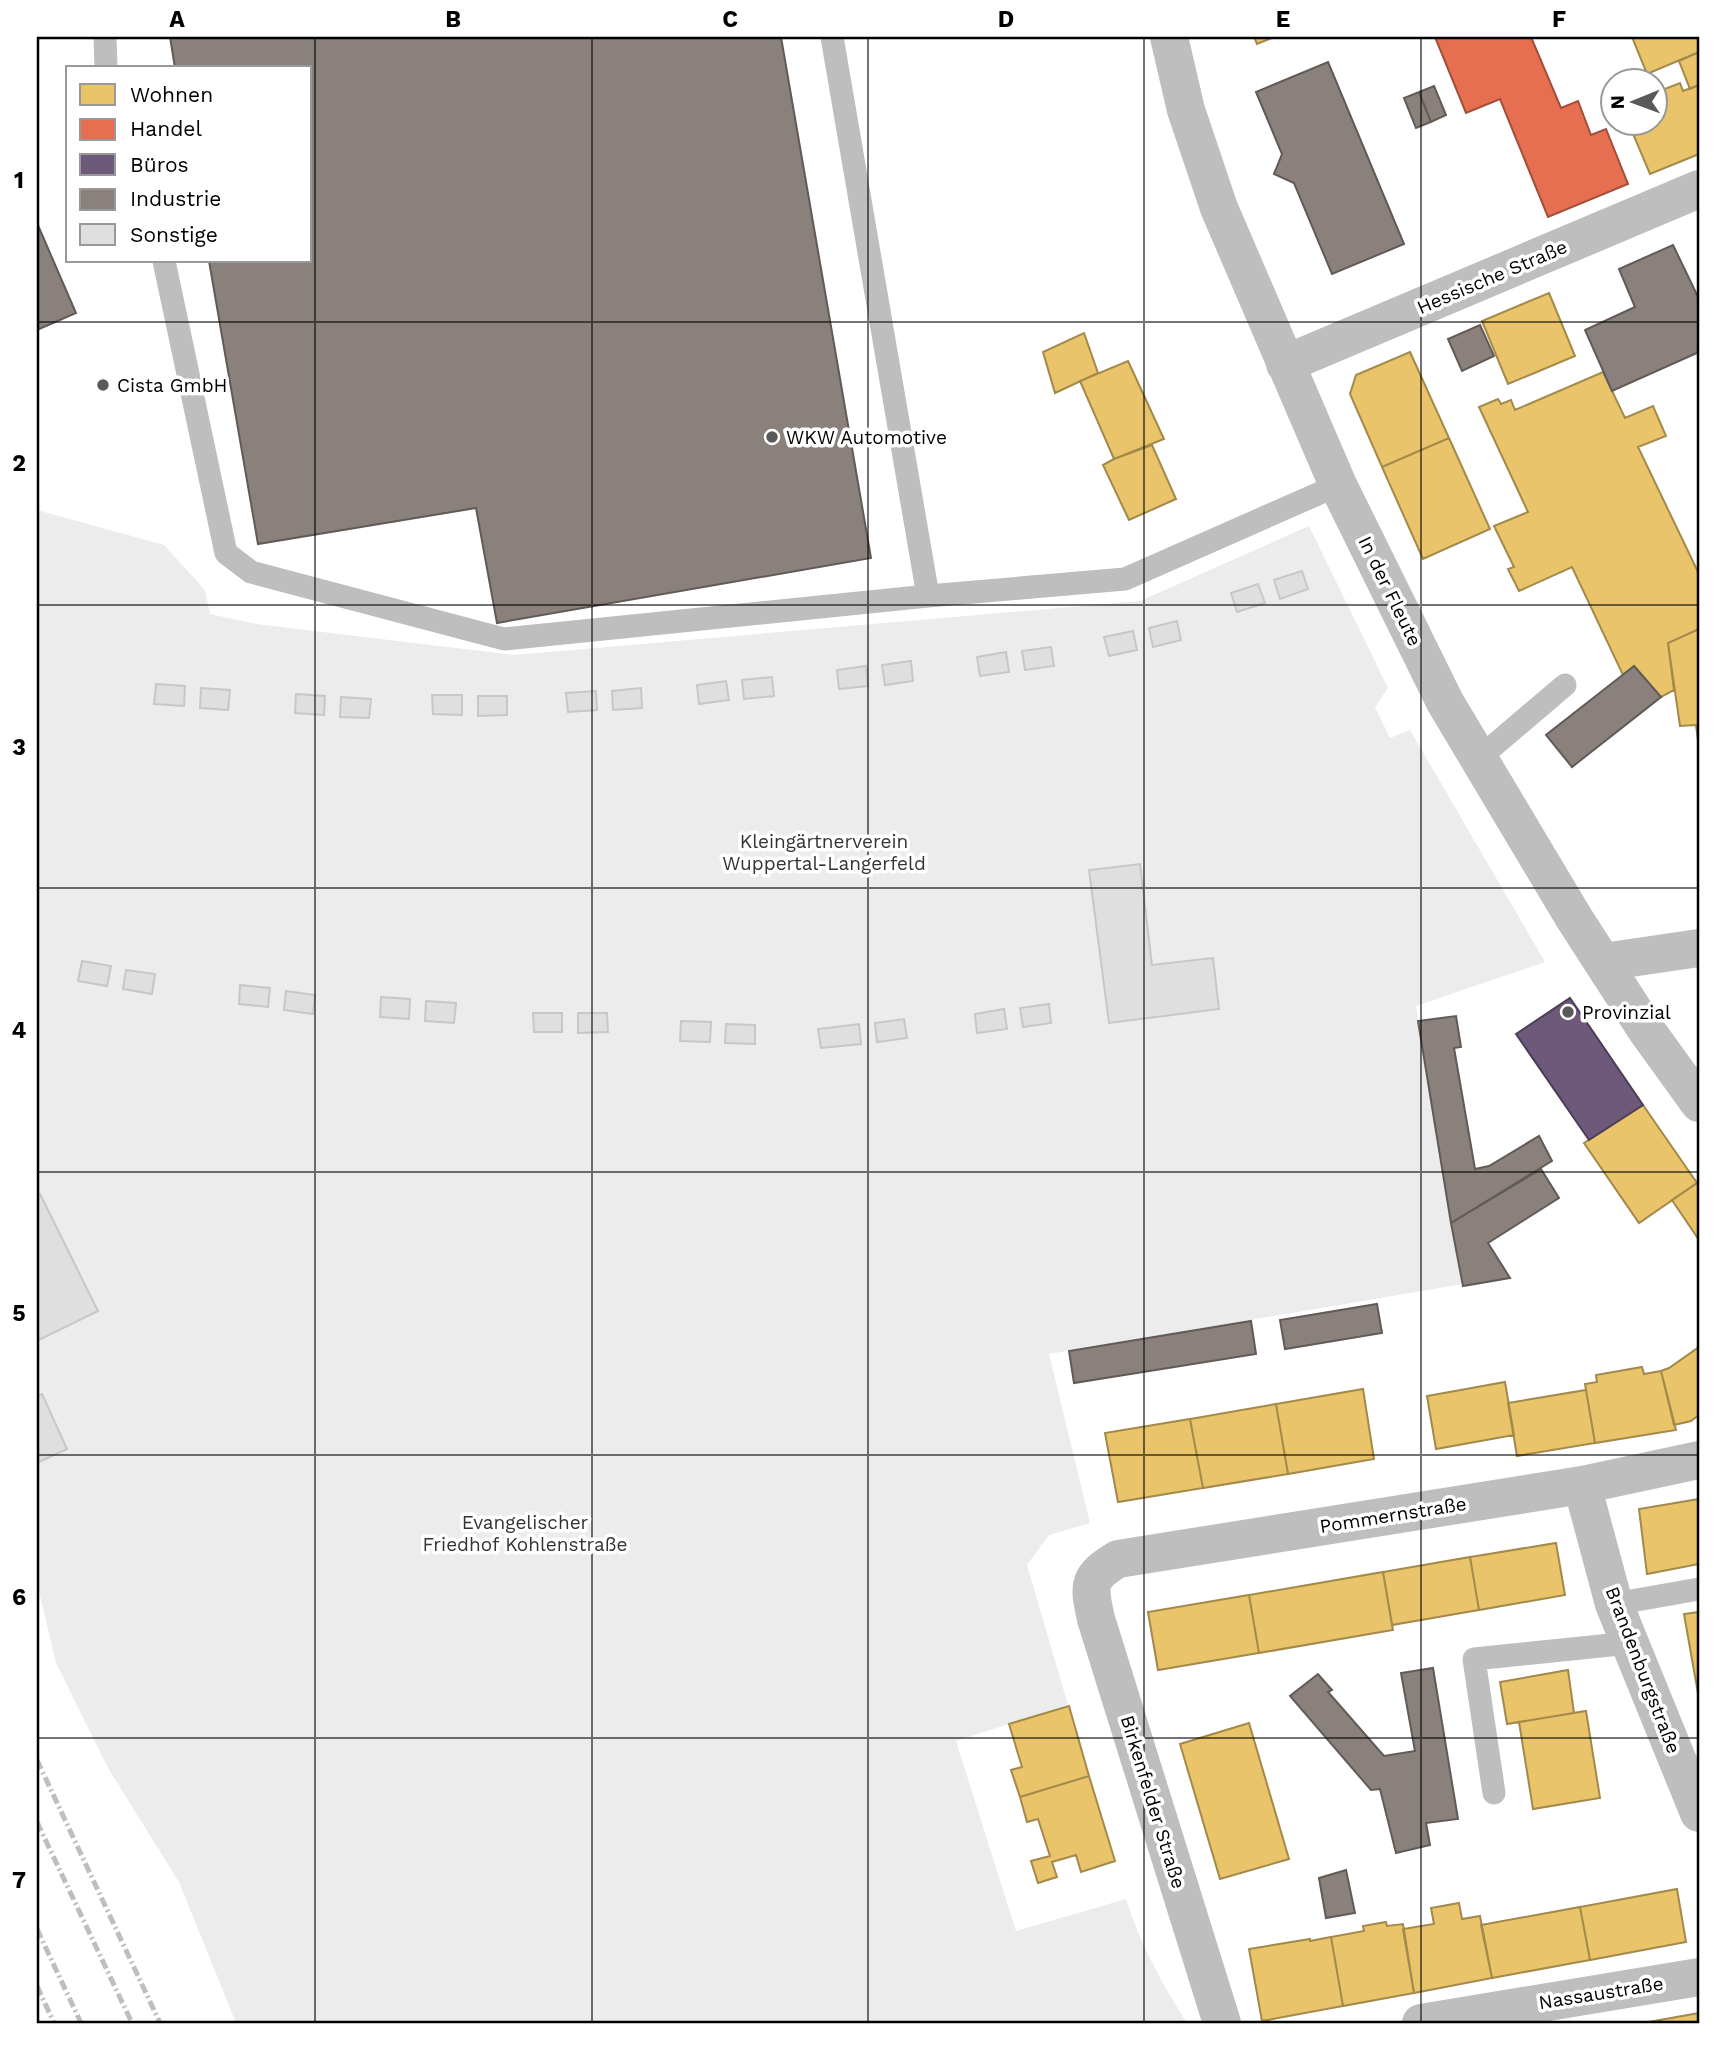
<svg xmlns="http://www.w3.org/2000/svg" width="1736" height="2060" font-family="'Work Sans',sans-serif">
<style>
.green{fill:#ececec}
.homes{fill:#e9c46a;stroke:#a3894a;stroke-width:2}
.shops{fill:#e76f51;stroke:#a24e39;stroke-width:2}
.offices{fill:#6d597a;stroke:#4c3e55;stroke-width:2}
.industry{fill:#8a817c;stroke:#615a57;stroke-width:2}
.building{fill:#dfdfdf;stroke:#c7c7c7;stroke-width:2}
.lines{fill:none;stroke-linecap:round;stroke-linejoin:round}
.lane{stroke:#bebebe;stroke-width:23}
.street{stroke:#bebebe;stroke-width:38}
.rail{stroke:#bebebe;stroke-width:5;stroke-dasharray:10 3.5 2 3.5;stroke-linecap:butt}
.grid{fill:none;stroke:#000;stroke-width:2;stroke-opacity:0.55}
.poi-dot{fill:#595959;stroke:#fff;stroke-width:2.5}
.labels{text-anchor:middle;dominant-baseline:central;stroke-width:7;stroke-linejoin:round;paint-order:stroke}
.street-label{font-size:19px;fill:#000;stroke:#fff}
.poi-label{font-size:19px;fill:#000;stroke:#fff;text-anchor:start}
.park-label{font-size:19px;fill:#333;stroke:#fff}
.neatline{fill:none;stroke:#000;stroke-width:2.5}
.grid-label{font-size:23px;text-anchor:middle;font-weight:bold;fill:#000}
</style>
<rect width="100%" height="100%" fill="#fff"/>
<!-- green -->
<path class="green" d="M37,510L164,545L205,590L210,614L256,624L514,655L1140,601L1309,526L1388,688L1375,707L1390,738L1410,730L1545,962L1416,1006L1463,1284L1049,1354L1090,1523L1049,1535L1027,1565L1068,1705L956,1741L1016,1931L1126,1899C1140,1944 1162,1984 1187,2023H236L179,1882L108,1768L56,1663L37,1583Z"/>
<!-- homes -->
<path class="homes" d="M1254,37H1274L1257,44Z
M1632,37H1699V52L1647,74Z
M1699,52V85L1690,89L1679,61Z
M1680,83L1683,91L1699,85V154L1650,174L1628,122H1656V103L1661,101L1657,92Z
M1549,293L1575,356L1508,384L1482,321Z
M1084,333L1098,373L1055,393L1043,352Z
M1410,352L1449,438L1382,467L1350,394L1356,375Z
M1128,361L1164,439L1114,459L1080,381Z
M1603,372L1625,418L1653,406L1666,436L1638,447L1699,574V629L1668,643L1674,690L1661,697L1634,666L1623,675L1572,567L1519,591L1508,569L1514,567L1494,526L1528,512L1479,407L1498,399L1501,404L1511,400L1515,410Z
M1449,438L1490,529L1423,559L1382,467Z
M1152,445L1176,499L1129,520L1103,465L1114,459Z
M1699,629V748L1696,725L1680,726L1668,643Z
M1643,1105L1697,1183L1639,1223L1584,1143Z
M1697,1183L1699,1186V1240L1672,1200Z
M1699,1347V1415L1691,1421L1674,1425L1661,1371L1669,1368Z
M1642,1367L1644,1374L1661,1371L1676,1430L1595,1443L1585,1384L1597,1382L1596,1375Z
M1505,1382L1514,1435L1436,1449L1427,1396Z
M1363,1389L1374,1459L1288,1474L1276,1404Z
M1586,1390L1595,1443L1517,1456L1508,1403Z
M1276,1404L1288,1474L1203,1488L1190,1419Z
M1190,1419L1203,1488L1118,1502L1105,1433Z
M1699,1499V1564L1647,1574L1639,1509Z
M1556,1543L1565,1595L1479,1610L1470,1557Z
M1470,1557L1479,1610L1392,1625L1383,1572Z
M1383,1572L1393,1630L1259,1653L1249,1595Z
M1249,1595L1259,1653L1158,1670L1148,1612Z
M1699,1612V1699L1684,1614Z
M1568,1670L1574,1713L1507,1724L1500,1682Z
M1069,1706L1089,1776L1020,1797L1011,1770L1022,1767L1009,1724Z
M1586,1711L1600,1798L1533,1809L1519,1722Z
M1249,1723L1289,1859L1220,1879L1180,1744Z
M1089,1776L1115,1861L1081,1872L1076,1855L1052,1862L1057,1877L1038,1883L1031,1861L1050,1856L1038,1819L1027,1822L1020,1797Z
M1677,1889L1686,1942L1590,1960L1580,1907Z
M1459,1903L1462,1919L1480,1916L1492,1978L1414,1993L1403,1929L1434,1924L1431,1908Z
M1580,1907L1590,1960L1492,1978L1481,1925Z
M1386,1922L1387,1926L1403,1924L1414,1993L1343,2006L1331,1937L1364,1931L1363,1926Z
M1331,1937L1343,2006L1262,2021L1249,1949L1310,1939V1941Z
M1699,2013V2023H1643Z"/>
<!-- shops -->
<path class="shops" d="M1435,37H1531L1561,108L1578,101L1591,135L1606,129L1628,184L1548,217L1500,99L1466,113Z"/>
<!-- offices -->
<path class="offices" d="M1570,998L1643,1105L1589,1140L1516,1034Z"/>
<!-- industry -->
<path class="industry" d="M170,37H781L871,558L497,623L476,508L258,544L209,261H310V68H175Z
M1328,62L1404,244L1332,274L1294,183L1274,174L1282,154L1256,92Z
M1434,86L1446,115L1431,122L1419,92Z
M1419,92L1431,122L1416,128L1404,98Z
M37,223L76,313L37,330Z
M1673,245L1699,299V352L1612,391L1585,330L1635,307L1619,269Z
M1480,325L1494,356L1462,371L1448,339Z
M1634,666L1661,697L1572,767L1546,735Z
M1456,1016L1461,1047L1454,1048L1475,1169L1489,1166L1539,1136L1552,1161L1451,1223L1418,1021Z
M1541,1169L1559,1198L1488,1243L1510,1278L1463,1286L1451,1223Z
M1377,1304L1382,1333L1285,1349L1280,1320Z
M1251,1321L1256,1354L1074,1383L1069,1351Z
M1433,1668L1458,1819L1426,1823L1430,1845L1396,1853L1380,1789L1371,1790L1290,1696L1318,1674L1332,1690L1328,1692L1384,1756L1415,1751L1401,1673Z
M1346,1870L1355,1913L1326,1918L1319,1878Z"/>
<!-- building -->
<path class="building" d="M1302,571L1308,589L1280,599L1274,580Z
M1258,584L1265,603L1237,612L1231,593Z
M1177,621L1181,640L1153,647L1149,628Z
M1133,631L1137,650L1109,656L1104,637Z
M1051,647L1054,666L1025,670L1022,651Z
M1006,652L1009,672L980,676L977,657Z
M911,661L913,681L885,685L882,665Z
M866,666L868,686L839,689L837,670Z
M772,677L774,696L744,699L742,680Z
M726,681L729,700L699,704L697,685Z
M156,684L185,686L184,706L154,704Z
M201,688L230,690L228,710L200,708Z
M641,688L642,708L613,710L612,691Z
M596,691L597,710L568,712L566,693Z
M296,694L325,696L324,715L295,713Z
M432,695H462V715L433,714Z
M478,696H507V715L478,716Z
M341,697L371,699L369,718L340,717Z
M1140,864L1152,965L1213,958L1219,1009L1109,1023L1089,870Z
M82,961L111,966L107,986L78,981Z
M126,970L155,974L152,994L123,989Z
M240,985L270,988L268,1007L239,1004Z
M286,991L315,995L313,1014L284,1010Z
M381,997L410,999L409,1019L380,1017Z
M426,1001L456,1003L454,1023L425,1021Z
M1049,1004L1051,1023L1023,1027L1020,1008Z
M1004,1009L1007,1029L977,1033L975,1014Z
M533,1013H562V1032H534Z
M578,1013H607L608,1032L578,1033Z
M904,1019L907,1038L877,1042L875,1023Z
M681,1021L711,1022L710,1042L680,1041Z
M726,1024L755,1025V1044L725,1043Z
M859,1024L861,1044L821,1048L818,1029Z
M40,1194L98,1311L37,1341V1196Z
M42,1394L67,1449L37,1463V1396Z"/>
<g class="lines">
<!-- lane -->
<path class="lane" d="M105,37L106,68
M832,37L928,596L1125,579L1338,485
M164,261L226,553L251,572L504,639L928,596
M1478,759L1565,685
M1614,1604L1699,1589
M1494,1793L1474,1659L1630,1643"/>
<!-- street -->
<path class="street" d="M1169,37L1186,110L1219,208L1338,485L1445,702L1574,918L1647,1031L1699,1103
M1285,364L1699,189
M1603,962L1699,948
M1582,1485L1614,1604L1699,1813
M1222,2023L1096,1619C1089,1586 1086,1578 1118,1559L1582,1485L1699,1460
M1421,2023L1699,1977"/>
<!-- rail -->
<path class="rail" d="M37,1760L160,2023
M37,1822L132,2023
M37,1929L81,2023
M37,1986L54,2023"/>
</g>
<!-- grid -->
<path class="grid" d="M315,37V2023M592,37V2023M868,37V2023M1144,37V2023M1421,37V2023M37,322H1699M37,605H1699M37,888H1699M37,1172H1699M37,1455H1699M37,1738H1699"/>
<!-- markers -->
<g class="poi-dot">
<circle cx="103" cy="385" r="7"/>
<circle cx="772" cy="437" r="7"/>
<circle cx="1568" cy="1012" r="7"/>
</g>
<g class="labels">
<!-- street labels -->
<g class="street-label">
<text transform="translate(1492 277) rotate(-23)">Hessische Straße</text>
<text transform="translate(1390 591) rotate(64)">In der Fleute</text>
<text transform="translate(1393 1515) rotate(-9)">Pommernstraße</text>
<text transform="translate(1643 1670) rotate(69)">Brandenburgstraße</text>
<text transform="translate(1153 1802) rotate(73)">Birkenfelder Straße</text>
<text transform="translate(1601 1993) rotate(-9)">Nassaustraße</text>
</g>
<!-- poi labels -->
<g class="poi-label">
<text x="117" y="385">Cista GmbH</text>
<text x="786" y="437">WKW Automotive</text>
<text x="1582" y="1012">Provinzial</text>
</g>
<!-- park labels -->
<g class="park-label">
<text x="824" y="841">Kleingärtnerverein<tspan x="824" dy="22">Wuppertal-Langerfeld</tspan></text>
<text x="525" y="1522">Evangelischer<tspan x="525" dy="22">Friedhof Kohlenstraße</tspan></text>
</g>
</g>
<!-- border -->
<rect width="1736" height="2060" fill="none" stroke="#ffffff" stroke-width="77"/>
<!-- legend -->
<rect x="66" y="66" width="245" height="196" fill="#ffffff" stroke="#999999" stroke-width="2"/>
<rect x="80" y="84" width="35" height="21" fill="#e9c46a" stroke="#999999" stroke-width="2"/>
<text x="130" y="102" font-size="21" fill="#000000">Wohnen</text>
<rect x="80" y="119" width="35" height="21" fill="#e76f51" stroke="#999999" stroke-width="2"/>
<text x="130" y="136" font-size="21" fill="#000000">Handel</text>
<rect x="80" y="154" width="35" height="21" fill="#6d597a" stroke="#999999" stroke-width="2"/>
<text x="130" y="172" font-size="21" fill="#000000">Büros</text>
<rect x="80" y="189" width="35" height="21" fill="#8a817c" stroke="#999999" stroke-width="2"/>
<text x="130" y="206" font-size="21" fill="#000000">Industrie</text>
<rect x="80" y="224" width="35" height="21" fill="#dfdfdf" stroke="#999999" stroke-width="2"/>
<text x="130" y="242" font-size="21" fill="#000000">Sonstige</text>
<!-- north arrow -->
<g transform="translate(1634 102) rotate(269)"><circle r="33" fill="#ffffff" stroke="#999999" stroke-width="2"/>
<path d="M0-5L12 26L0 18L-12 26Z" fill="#595959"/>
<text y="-10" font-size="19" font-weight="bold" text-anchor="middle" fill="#000000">N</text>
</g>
<rect x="38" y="38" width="1660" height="1984" class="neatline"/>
<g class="grid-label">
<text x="177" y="27">A</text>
<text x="453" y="27">B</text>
<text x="730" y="27">C</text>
<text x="1006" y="27">D</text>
<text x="1283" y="27">E</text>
<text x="1559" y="27">F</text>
<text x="19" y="188">1</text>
<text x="19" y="471">2</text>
<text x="19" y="755">3</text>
<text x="19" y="1038">4</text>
<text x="19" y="1321">5</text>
<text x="19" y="1605">6</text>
<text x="19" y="1888">7</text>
</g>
</svg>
